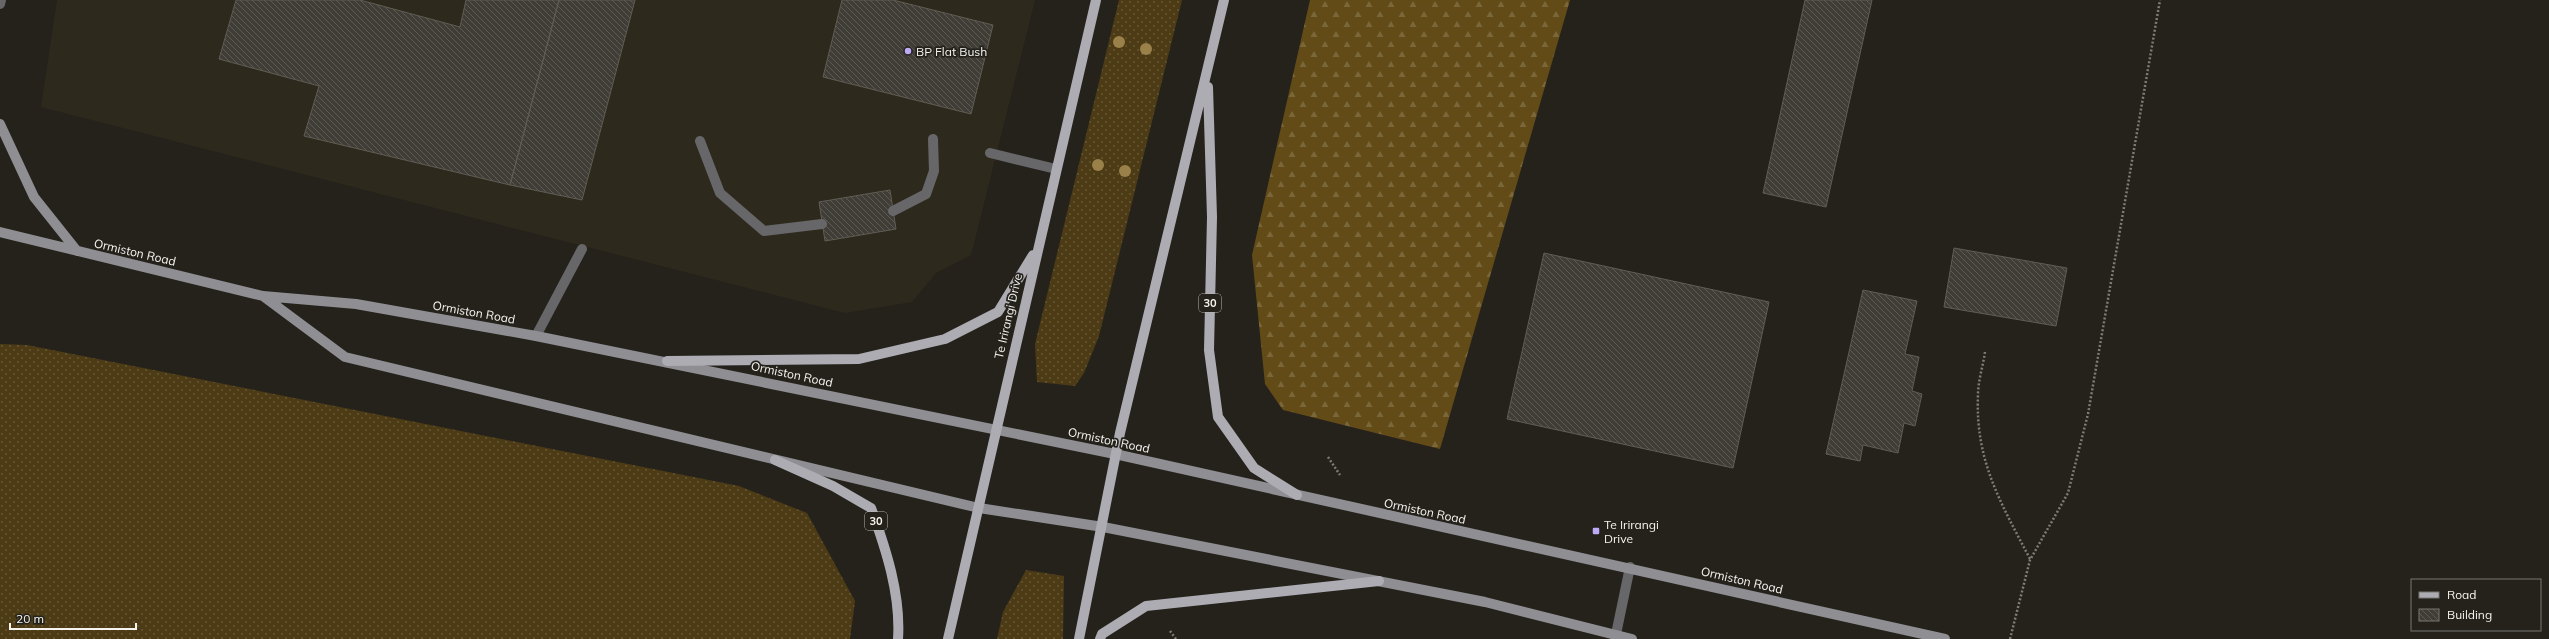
<svg xmlns="http://www.w3.org/2000/svg" width="2549" height="639" font-family="Mulish,sans-serif">
<style>
.built{fill:#2e291d}
.grass{fill:url(#grass-dots)}
.forest{fill:url(#forest-firs)}
.building{fill:url(#building-back-hatch);stroke:#605d55}
.lines{fill:none;stroke-linecap:round;stroke-linejoin:round}
.path{stroke:#7e7c77;stroke-width:2.5;stroke-dasharray:2 2;stroke-linecap:butt}
.lane{stroke:#67676a;stroke-width:10}
.street{stroke:#67676a;stroke-width:10}
.secondary{stroke:#8f8e93;stroke-width:10}
.primary{stroke:#adacb3;stroke-width:10}
.tree{fill:#9a814a}
.poi-dot{fill:#bda9f5;stroke:#25221c;stroke-width:1.5}
.labels{text-anchor:middle;dominant-baseline:central;stroke-width:3.5;stroke-linejoin:round;paint-order:stroke}
.shield{fill:#25221c;stroke:#b7b5b0;stroke-width:1}
.shield-label{font-size:11px;font-weight:bold;fill:#f6f4f0}
.poi-label{font-size:12px;fill:#f6f4f0;stroke:#25221c;text-anchor:start}
.street-label{font-size:12px;fill:#f6f4f0;stroke:#25221c}
</style>
<defs>
<pattern id="grass-dots" width="8" height="8" patternUnits="userSpaceOnUse"><rect width="8" height="8" fill="#4c3b15"/><path d="M2 2h.1M6 6h.1" fill="none" stroke="#665837" stroke-width="1.8" stroke-linecap="round"/></pattern>
<pattern id="forest-firs" width="22" height="20" patternUnits="userSpaceOnUse"><rect width="22" height="20" fill="#624b17"/><path d="M5 1l3.5 6h-7zM16 11l3.5 6h-7z" fill="#796639"/></pattern>
<pattern id="building-back-hatch" width="6" height="6" patternUnits="userSpaceOnUse"><rect width="6" height="6" fill="#403d37"/><path d="M-1 5l2 2M0 0l6 6M5-1l2 2" fill="none" stroke="#5c5a54"/></pattern>
</defs>
<rect width="100%" height="100%" fill="#25221c"/>
<!-- built -->
<path class="built" d="M57,0H1035L971,255L936,273L912,302L845,313L41,107Z"/>
<!-- grass -->
<path class="grass" d="M1119,0H1182L1099,336L1084,373L1075,386L1037,382L1035,344Z
M0,344L27,345L739,486L807,513L855,601L850,639H0Z
M1026,570L1064,576L1063,639H997L1003,612Z"/>
<!-- forest -->
<path class="forest" d="M1310,0H1570L1440,449L1283,410L1265,384L1252,255Z"/>
<!-- building -->
<path class="building" d="M236,0H360L460,27L466,0H559L510,185L304,136L319,86L219,59Z
M559,0H635L582,200L510,185Z
M842,0H893L993,25L971,114L823,77Z
M1805,0H1872L1826,207L1763,193Z
M890,190L896,229L825,241L819,202Z
M1954,248L2067,268L2056,326L1944,307Z
M1544,253L1769,302L1733,468L1507,419Z
M1863,290L1917,301L1905,354L1919,357L1912,391L1922,394L1915,426L1904,423L1898,453L1863,445L1860,461L1826,454Z"/>
<g class="lines">
<!-- path -->
<path class="path" d="M1985,352C1983,366 1978,381 1978,395C1975,461 2001,503 2030,559
M1328,457L1340,475
M1170,631L1176,639
M2010,639L2030,560L2068,493L2088,414L2160,0"/>
<!-- lane -->
<path class="lane" d="M700,141L720,193L764,231L822,224
M990,153L1056,169
M893,211L926,194L934,171L933,139
M536,336L582,249
M1615,639L1630,567"/>
<!-- street -->
<path class="street" d="M0,4L1,0"/>
<!-- secondary -->
<path class="secondary" d="M0,124L34,197L77,251
M0,232L263,296L356,304L536,336L1115,454L1945,639
M263,296L345,357L979,508L1103,527L1485,602L1632,639"/>
<!-- primary -->
<path class="primary" d="M1208,87L1212,217L1209,350L1218,417L1254,468L1297,495
M667,361L859,359L945,339L998,312L1033,255
M775,460L833,486L871,508C886,549 901,595 898,639
M948,639L1096,0
M1079,639L1120,433L1224,0
M1100,639L1102,634L1146,606L1379,581"/>
</g>
<!-- trees -->
<g class="tree">
<circle cx="1119" cy="42" r="6"/>
<circle cx="1146" cy="49" r="6"/>
<circle cx="1098" cy="165" r="6"/>
<circle cx="1125" cy="171" r="6"/>
</g>
<!-- markers -->
<g class="poi-dot">
<circle cx="908" cy="51" r="4"/>
<rect x="1592" y="527" width="8" height="8" rx="2"/>
</g>
<g class="labels">
<!-- shield labels -->
<g class="shield">
<rect x="1199" y="294" width="22" height="18" rx="3"/>
<rect x="865" y="512" width="22" height="18" rx="3"/>
</g>
<g class="shield-label">
<text x="1210" y="303">30</text>
<text x="876" y="521">30</text>
</g>
<!-- poi labels -->
<g class="poi-label">
<text x="916" y="51">BP Flat Bush</text>
<text x="1604" y="524">Te Irirangi<tspan x="1604" dy="14">Drive</tspan></text>
</g>
<!-- street labels -->
<g class="street-label">
<text transform="translate(135 252) rotate(13)">Ormiston Road</text>
<text transform="translate(474 312) rotate(10)">Ormiston Road</text>
<text transform="translate(1008 316) rotate(-77)">Te Irirangi Drive</text>
<text transform="translate(792 374) rotate(12)">Ormiston Road</text>
<text transform="translate(1109 440) rotate(12)">Ormiston Road</text>
<text transform="translate(1425 511) rotate(12)">Ormiston Road</text>
<text transform="translate(1742 580) rotate(13)">Ormiston Road</text>
</g>
</g>
<!-- legend -->
<rect x="2411" y="579" width="130" height="52" fill="#25221c" stroke="#797671"/>
<rect x="2419" y="592" width="20" height="6" fill="#adacb3" stroke="#797671"/>
<text x="2447" y="599" font-size="12" fill="#f6f4f0">Road</text>
<rect x="2419" y="609" width="20" height="12" fill="url(#building-back-hatch)" stroke="#797671"/>
<text x="2447" y="619" font-size="12" fill="#f6f4f0">Building</text>
<!-- scale -->
<path d="M10 623v6h126v-6" fill="none" stroke="#f6f4f0" stroke-width="2"/>
<text x="16" y="623" font-size="12" fill="#f6f4f0" stroke="#25221c" stroke-width="3" paint-order="stroke">20 m</text>
</svg>
